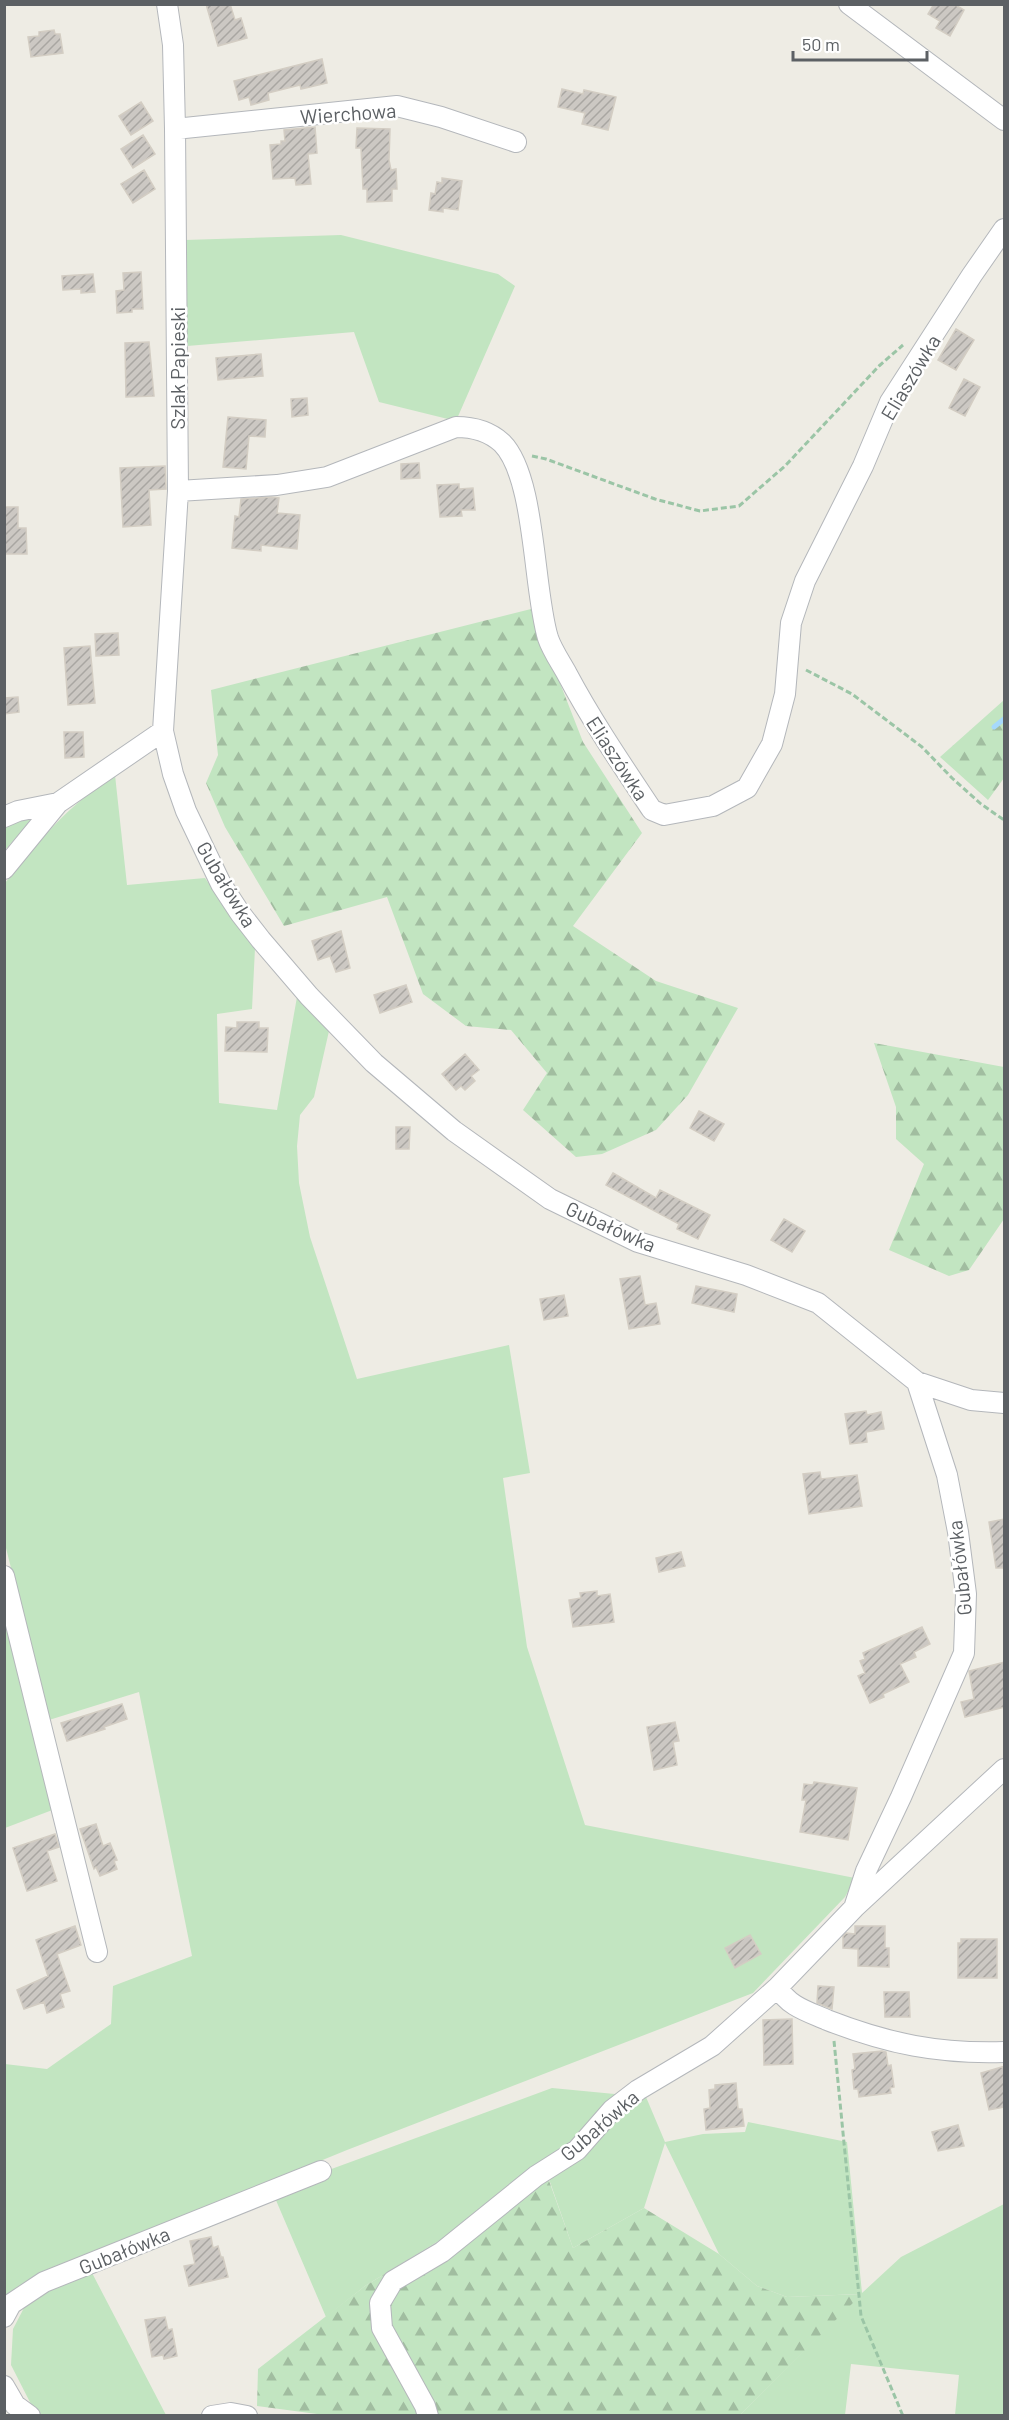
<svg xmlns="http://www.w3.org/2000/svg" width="1009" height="2420" font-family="Barlow,sans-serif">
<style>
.green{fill:#c2e5c1}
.forest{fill:url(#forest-firs)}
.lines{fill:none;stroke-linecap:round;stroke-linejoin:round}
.stream{stroke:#a6d9fc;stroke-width:5}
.building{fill:url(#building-hatch);stroke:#d3cdc3;stroke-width:1.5}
.minor-casing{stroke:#b4b7bb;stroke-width:22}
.path{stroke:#9bc5a6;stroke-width:3;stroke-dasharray:6 3;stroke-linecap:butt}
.minor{stroke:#fff;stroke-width:20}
.labels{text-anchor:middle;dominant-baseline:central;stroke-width:5;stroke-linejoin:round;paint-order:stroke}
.street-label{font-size:20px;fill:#5c6064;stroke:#fff}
</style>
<defs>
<pattern id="forest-firs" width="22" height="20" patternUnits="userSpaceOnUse" patternTransform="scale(1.5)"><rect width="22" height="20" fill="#c2e5c1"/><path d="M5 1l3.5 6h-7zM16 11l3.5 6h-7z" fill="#a1bda0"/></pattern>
<pattern id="building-hatch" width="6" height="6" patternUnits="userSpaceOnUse" patternTransform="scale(1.5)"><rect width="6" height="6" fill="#ccc8c3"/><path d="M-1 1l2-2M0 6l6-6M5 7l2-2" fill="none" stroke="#a9a6a2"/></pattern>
</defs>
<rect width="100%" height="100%" fill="#eeece4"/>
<!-- green -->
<path class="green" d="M341,235L498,274L515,286L456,421L379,402L354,332L187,346L185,240Z
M115,775L127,885L205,878L255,948L252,1009L217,1014L219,1103L277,1110L297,997L329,1031L314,1097L300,1115L297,1146L299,1183L310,1237L357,1379L509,1345L530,1473L503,1478L527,1647L585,1825L855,1878L845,1897L753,1993L347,2150L33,2278L5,2300V2064L47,2069L111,2024L113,1986L192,1956L139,1692L49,1720L5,1544V883C39,841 68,805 115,775Z
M31,815L32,820L5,850V824Z
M4,1602L55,1809L5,1828H4Z
M552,2088L646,2097L665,2142L703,2134L745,2132L748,2122L847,2142L862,2293L901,2257L1004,2204V2415H955L959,2375L851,2364L845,2415H740L861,2294L787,2297L757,2286L719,2254L665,2143L644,2208L573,2248L543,2162L440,2240L365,2286L326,2317L275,2198L326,2171Z
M91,2271L166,2415H43L35,2412L11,2365L13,2329L26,2304L52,2284Z"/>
<!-- forest -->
<path class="forest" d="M531,609L583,742L642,833L573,926L656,981L738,1008L688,1095L656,1130L602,1154L576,1157L523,1110L547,1073L511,1030L466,1026L423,994L387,897L284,926L225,827L206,783L218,755L211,690Z
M1004,700V778L988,800L940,757Z
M874,1043L1004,1067V1219L969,1270L949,1276L889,1250L924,1164L896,1139V1107Z
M542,2161L573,2248L644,2208L719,2254L757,2286L787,2297L862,2294L740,2415L332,2416L257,2406L258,2369L365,2286L440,2240Z"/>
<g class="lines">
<!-- stream -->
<path class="stream" d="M994,727L1004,719"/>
</g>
<!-- building -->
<path class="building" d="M206,4H230L235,20L241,18L247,38L218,46Z
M934,4H954L964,10L950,36L936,28L940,21L928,14Z
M54,30L55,34H60L63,53L31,57L28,37L39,36V32Z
M322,59L327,83L301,89L300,85L268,93L269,100L251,105L249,97L239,100L234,81Z
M562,89L583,94L584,90L616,97L608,130L582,124L585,113L558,107Z
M141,102L153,121L131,135L119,116Z
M315,127L317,153L308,154L311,184L296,185L295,178L273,179L270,145L281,144V141H285L284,130Z
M357,128L390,129L389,160L391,170L396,169L397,189H392V201L367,202V189H363L361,148H356Z
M143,135L155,154L133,168L121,149Z
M144,170L155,189L133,203L121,184Z
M442,178L462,181L458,210L443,208V212L429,210L431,193L435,194L437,182L442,183Z
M141,272L143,309H132V312L117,313L116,291L124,290L123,273Z
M93,274L95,292L81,293V289L63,290L62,276Z
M956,329L974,340L956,370L938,360Z
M149,342L154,396L126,397L125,343Z
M261,354L263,376L218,380L216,358Z
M964,379L980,387L965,416L949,408Z
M307,398L308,415L292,417L291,399Z
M228,417L266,420L265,437L249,436L246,469L223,467Z
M419,463L420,478L401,479V464Z
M165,466L166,489L149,490L151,525L123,527L120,468Z
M459,484V489L473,488L475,510H461L462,516L440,517L437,485Z
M271,497L279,498L277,513L300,515L297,549L261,545V551L232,548L235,516L239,517L241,499Z
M4,507H18V528H26L27,554H4Z
M118,633L119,655L96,656L95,634Z
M90,646L95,703L68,705L64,648Z
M18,697L19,712L4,714V698Z
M64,732H83L84,757L65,758Z
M341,931L350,968L336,972L330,956L318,960L312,941Z
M406,985L412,1002L380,1013L374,995Z
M237,1022H259V1028H268L267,1052L225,1051L226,1027L237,1028Z
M465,1054L479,1070L471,1076L475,1081L465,1090L461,1086L456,1090L442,1074Z
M699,1111L724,1124L714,1141L690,1128Z
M396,1127H410L409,1149H396Z
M613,1173L656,1198L660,1190L710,1215L698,1239L677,1229L679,1224L606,1185Z
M784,1219L805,1231L792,1252L771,1240Z
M640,1276L645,1305L656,1303L660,1324L629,1329L620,1279Z
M696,1286L737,1294L734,1312L692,1303Z
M564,1295L568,1316L544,1320L540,1299Z
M866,1411L867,1415L881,1412L884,1429L866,1432L867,1442L850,1444L845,1414Z
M820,1472L821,1479L857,1475L862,1506L809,1514L803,1474Z
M1005,1519V1568H996L989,1522Z
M681,1552L685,1566L659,1572L656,1558Z
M597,1591V1596L610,1594L614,1622L573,1627L569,1600L581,1598L580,1593Z
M922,1627L930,1644L914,1652L916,1657L900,1664L909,1682L883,1694L884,1697L870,1703L858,1676L865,1673L860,1661L865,1659L863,1653Z
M1005,1662V1707L965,1717L961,1702L974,1699L969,1671Z
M122,1704L127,1719L104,1727L105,1729L67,1741L61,1723Z
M675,1722L679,1741L673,1742L677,1765L654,1770L647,1727Z
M814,1782L857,1788L848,1840L800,1832L806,1800H802L804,1784L813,1785Z
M96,1824L103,1846L110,1843L117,1860L114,1861L117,1869L100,1876L96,1867L94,1869L80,1829Z
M55,1834L59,1847L47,1851L57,1881L27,1891L13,1848Z
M75,1926L81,1945L57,1954L70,1991L60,1994L64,2007L47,2013L44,2002L24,2009L17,1990L48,1976L36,1940Z
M855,1926H885V1948H889V1967L858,1966V1949L843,1948V1936L846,1933L855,1934Z
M750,1935L761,1954L735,1968L725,1948Z
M961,1939H997V1978H958V1943H961Z
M818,1986L834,1987L832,2009L817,2003Z
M884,1992H909L910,2017H885Z
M792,2019L793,2064L764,2065L763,2020Z
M882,2051L886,2052L888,2066L891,2065L894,2087L890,2088L891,2093L859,2097L858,2089H854L852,2070L855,2069L853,2054Z
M1005,2066V2107L989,2110L981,2073Z
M736,2083L738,2109H742L744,2126L706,2130L704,2109L710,2108L709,2090L715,2089V2085Z
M958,2125L964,2146L938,2151L932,2132Z
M211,2237L213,2248L218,2246L221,2257H223L228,2277L189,2286L184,2266L195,2264L190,2241Z
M165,2317L168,2330L172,2329L177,2356L164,2359L163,2355L152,2357L145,2320Z"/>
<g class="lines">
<defs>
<path id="minor" d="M167,4L173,45L175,129L178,491L163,731L173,774L186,811L221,884L240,913L261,940L309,996L374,1063L454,1131L550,1199L638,1242L746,1275L818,1303L917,1382L947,1475L958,1532L966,1594L964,1653L901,1797L866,1871L854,1908
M849,4L1004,120
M175,129L397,106L441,117L516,142
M178,491L277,485L327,477L456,427C473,427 489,431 502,443C536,477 533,589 548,638C552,650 561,663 567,674C592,721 622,765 652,810L664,815L713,806L747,788L772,744L785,694L791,623L805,581L863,466L890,402L972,275L1004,229
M4,817L18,811L58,803
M4,869L58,803L163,731
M917,1382L971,1400L1004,1403
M4,1576L97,1952
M778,1987C787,2006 809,2012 827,2020C889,2044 938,2054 1004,2052
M4,2317L11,2304L44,2282L321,2171
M4,2386L15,2405L30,2416
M212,2416L231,2413L247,2416
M428,2416L425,2406L382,2328L380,2303L393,2281L442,2252L536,2176L577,2150L612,2110L638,2090L712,2046L778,1987L854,1908L1004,1769"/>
</defs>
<!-- minor casing -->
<use href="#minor" class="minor-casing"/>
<!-- path -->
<path class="path" d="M532,456L546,459L655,499L700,511L739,506L785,466L879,366L903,345
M806,670L852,694L922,747L952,778L981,804L1004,820
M834,2041L861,2316L903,2416"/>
<!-- minor -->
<use href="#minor" class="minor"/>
</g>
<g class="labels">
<!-- street labels -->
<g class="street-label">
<text transform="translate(348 113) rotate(-4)">Wierchowa</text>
<text transform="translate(177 368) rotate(-90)">Szlak Papieski</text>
<text transform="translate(910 377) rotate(-59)">Eliaszówka</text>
<text transform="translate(618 758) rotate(57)">Eliaszówka</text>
<text transform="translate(227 884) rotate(59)">Gubałówka</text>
<text transform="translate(611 1226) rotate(24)">Gubałówka</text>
<text transform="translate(959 1568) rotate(-96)">Gubałówka</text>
<text transform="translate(599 2125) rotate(-41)">Gubałówka</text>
<text transform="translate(124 2250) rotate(-22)">Gubałówka</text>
</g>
</g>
<!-- border -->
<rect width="1009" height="2420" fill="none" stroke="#5c6064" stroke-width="12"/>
<!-- scale -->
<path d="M793 51v9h134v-9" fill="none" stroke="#5c6064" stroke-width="3"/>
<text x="802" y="51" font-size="18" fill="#5c6064" stroke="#ffffff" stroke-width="4.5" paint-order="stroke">50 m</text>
</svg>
